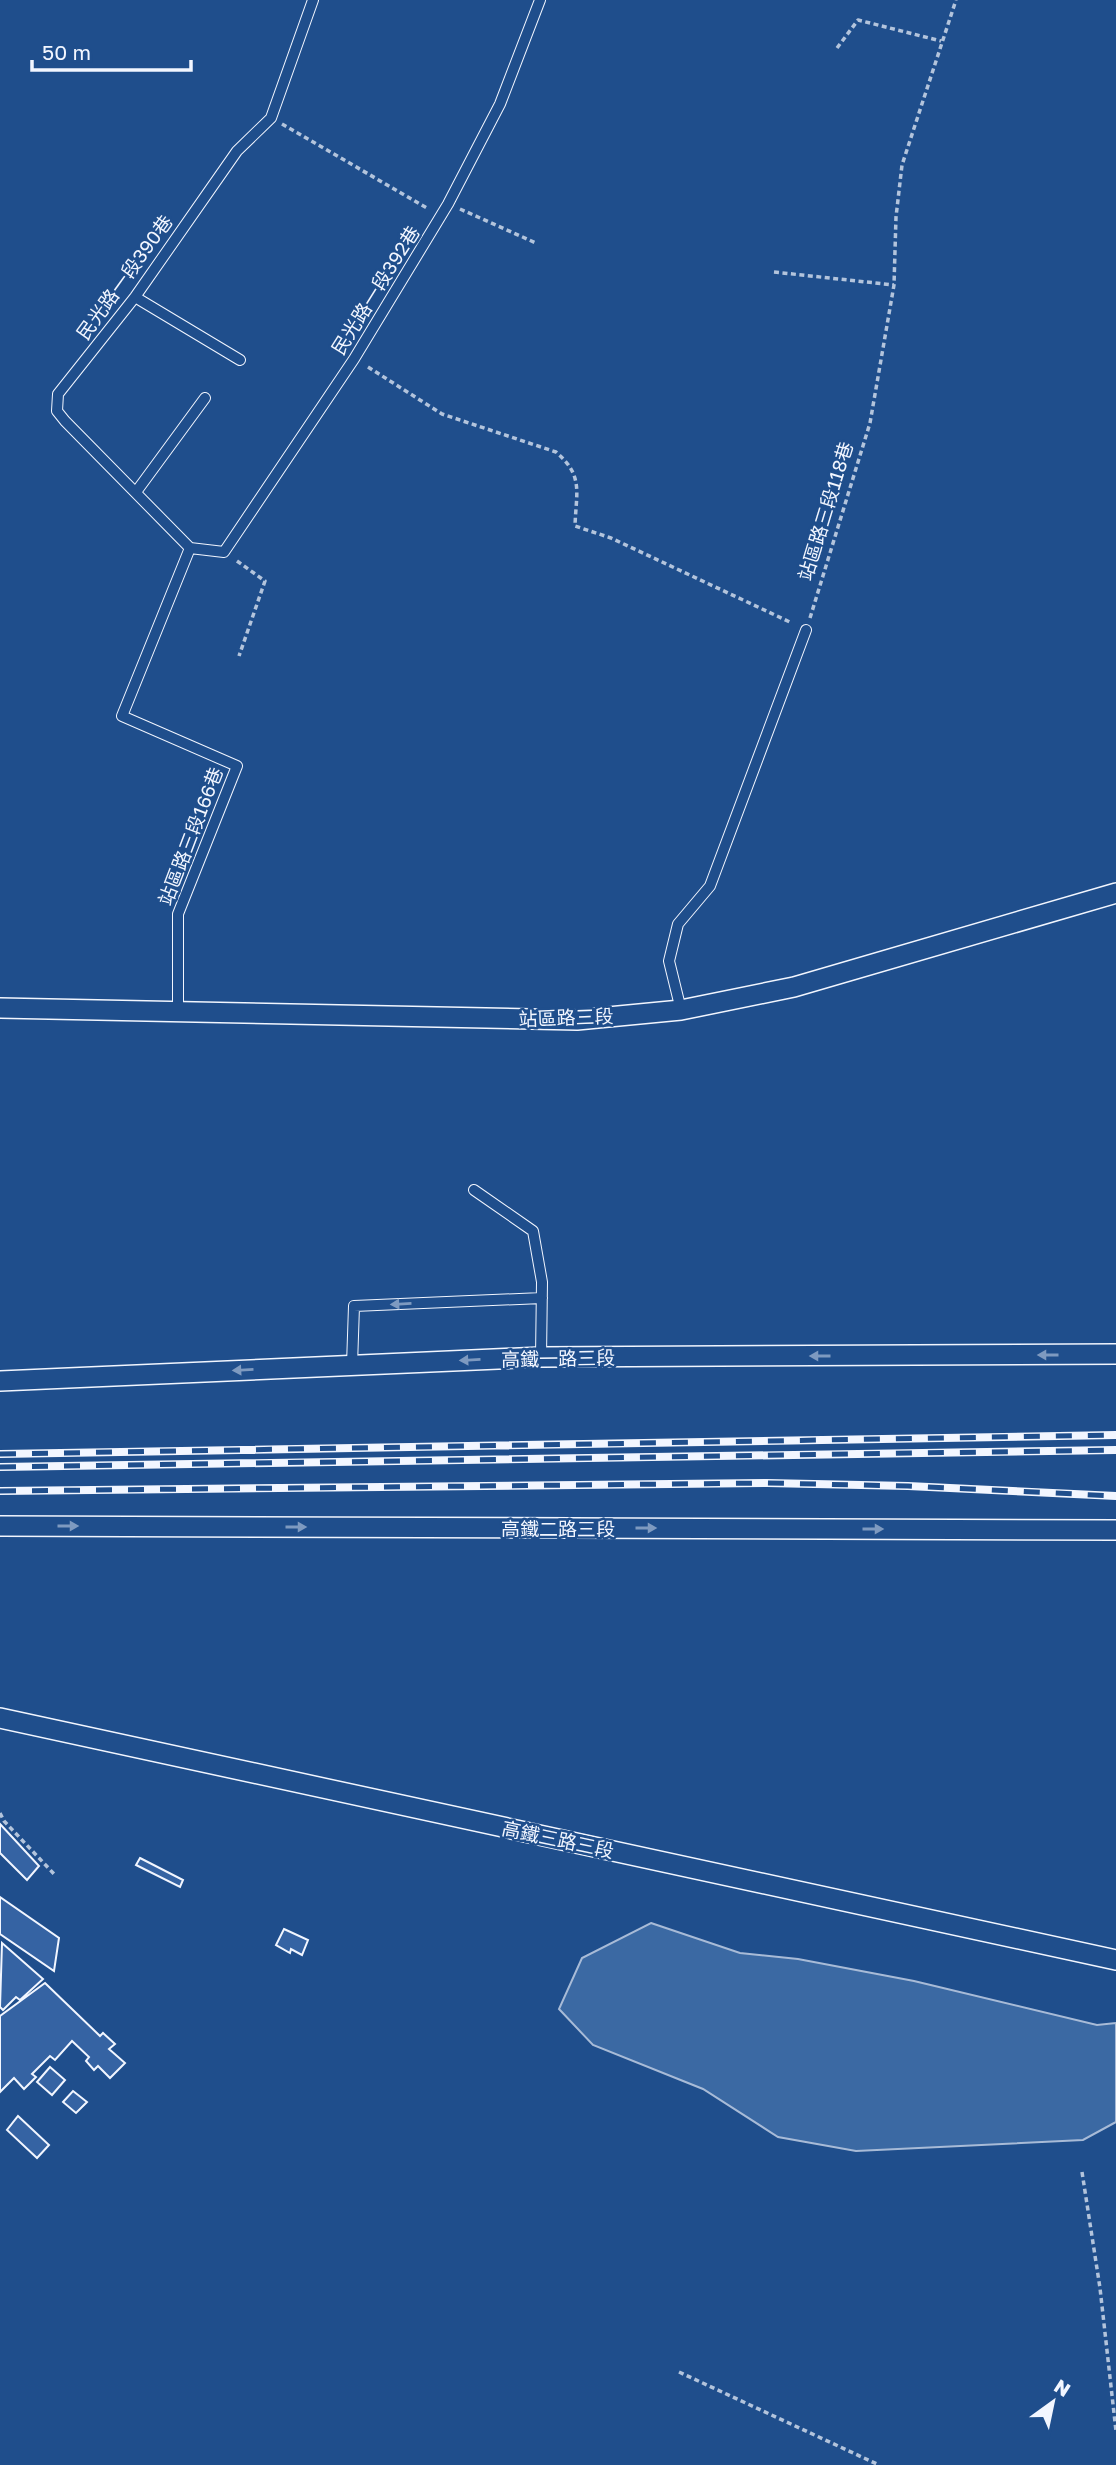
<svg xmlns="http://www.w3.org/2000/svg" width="1116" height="2465" font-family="'Golos Text','Noto Sans TC',sans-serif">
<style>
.water{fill:#3b69a3;stroke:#a8bbd7;stroke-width:2}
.building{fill:#3563a3;stroke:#f2f6ff;stroke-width:2}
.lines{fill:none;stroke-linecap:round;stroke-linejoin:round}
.service-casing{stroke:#f2f6ff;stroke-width:12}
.minor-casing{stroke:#f2f6ff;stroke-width:22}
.path{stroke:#b3c4dc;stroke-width:3.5;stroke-dasharray:5 3.5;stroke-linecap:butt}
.service{stroke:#1f4e8c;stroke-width:10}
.minor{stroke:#1f4e8c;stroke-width:19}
.rail-casing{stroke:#f2f6ff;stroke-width:8}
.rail{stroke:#1f4e8c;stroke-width:5;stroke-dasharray:16;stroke-linecap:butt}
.oneway{fill:#7e9ac0}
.labels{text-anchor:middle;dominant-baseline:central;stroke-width:5;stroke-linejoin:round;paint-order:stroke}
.street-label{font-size:19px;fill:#f2f6ff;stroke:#1f4e8c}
</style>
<rect width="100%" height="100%" fill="#1f4e8c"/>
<!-- water -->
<path class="water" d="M651,1923L740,1953L798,1959L914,1981L1097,2025L1116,2023V2122L1083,2140L856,2151L778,2137L703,2089L593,2045L559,2009L582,1958Z"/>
<!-- building -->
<path class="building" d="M0,1824L39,1866L27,1880L0,1853Z
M140,1858L183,1880L180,1887L136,1865Z
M0,1897L59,1938L54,1971L0,1934Z
M284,1929L308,1940L302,1955L291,1949L290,1953L276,1945Z
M2,1943L43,1979L20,2000L16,1997L3,2010L0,2007Z
M45,1983L100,2036L103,2033L115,2044L109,2049L125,2063L110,2078L98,2066L94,2070L86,2061L89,2057L72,2041L55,2060L50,2056L32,2074L36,2077L24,2089L14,2078L0,2092V2016Z
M50,2067L65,2080L52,2095L37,2082Z
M73,2091L87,2102L76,2113L63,2102Z
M18,2116L49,2145L37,2158L7,2130Z"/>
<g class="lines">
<defs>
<path id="service" d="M135,297L240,360
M136,492L205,398
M190,548L65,421L57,411L58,394L135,297L237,151L271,118L313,0
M190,548L224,552L354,359L448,204L500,104L540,0
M681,1010L669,961L678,924L710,886L806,630
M178,1013V914L237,766L122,716L190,548
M474,1190L533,1231L542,1282L541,1357
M352,1365L354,1306L542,1298"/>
<path id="minor" d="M0,1008L577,1020L681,1010L794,987L1116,893
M0,1381L541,1357L1116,1354
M0,1526L1116,1530
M0,1718L1116,1960"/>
</defs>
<!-- service casing -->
<use href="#service" class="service-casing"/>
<!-- minor casing -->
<use href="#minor" class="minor-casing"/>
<!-- path -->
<path class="path" d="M837,48L858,20L941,41
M282,124L427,208
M460,209L536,243
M774,272L894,285
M368,367L442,414L556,452C584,476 576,492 575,526L611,538L792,623
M237,561L265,581L239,656
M810,618L870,423L894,285L896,217L902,165L956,0
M0,1813L4,1821L55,1875
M1082,2172L1100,2288L1116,2431
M679,2372L879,2465"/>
<!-- service -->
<use href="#service" class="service"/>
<!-- minor -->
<use href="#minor" class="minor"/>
<defs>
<path id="rail" d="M0,1454L1116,1435
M0,1467L1116,1450
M0,1491L767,1483L908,1486L1116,1496"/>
</defs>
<!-- rail casing -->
<use href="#rail" class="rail-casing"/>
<!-- rail -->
<use href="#rail" class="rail"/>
</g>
<!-- one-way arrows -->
<defs><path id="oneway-solid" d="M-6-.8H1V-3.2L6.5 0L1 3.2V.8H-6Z" transform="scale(1.75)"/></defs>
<g class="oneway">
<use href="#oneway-solid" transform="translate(401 1304) rotate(177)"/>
<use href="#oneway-solid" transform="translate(1048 1355) rotate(180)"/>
<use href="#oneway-solid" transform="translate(820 1356) rotate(180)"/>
<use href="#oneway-solid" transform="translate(470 1360) rotate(177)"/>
<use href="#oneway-solid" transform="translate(243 1370) rotate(177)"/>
<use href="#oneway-solid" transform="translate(68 1526)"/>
<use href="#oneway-solid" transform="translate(296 1527)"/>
<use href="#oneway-solid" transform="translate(646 1528)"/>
<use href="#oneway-solid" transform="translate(873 1529)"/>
</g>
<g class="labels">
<!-- street labels -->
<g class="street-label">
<text transform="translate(124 277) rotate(-54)">民光路一段390巷</text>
<text transform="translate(375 290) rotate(-58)">民光路一段392巷</text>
<text transform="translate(825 511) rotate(-73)">站區路三段118巷</text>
<text transform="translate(190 836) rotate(-69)">站區路三段166巷</text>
<text transform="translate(566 1017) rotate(-2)">站區路三段</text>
<text transform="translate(558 1358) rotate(-1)">高鐵一路三段</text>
<text x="558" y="1528">高鐵二路三段</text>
<text transform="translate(558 1839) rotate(12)">高鐵三路三段</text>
</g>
</g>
<!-- north arrow -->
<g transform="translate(1053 2402) rotate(33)" stroke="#1f4e8c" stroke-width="5" paint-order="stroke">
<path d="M0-5L12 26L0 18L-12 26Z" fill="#f2f6ff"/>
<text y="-10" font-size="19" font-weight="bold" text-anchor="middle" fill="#f2f6ff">N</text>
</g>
<!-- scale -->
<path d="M32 60v10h159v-10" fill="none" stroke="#f2f6ff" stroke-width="3.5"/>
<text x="42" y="60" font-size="21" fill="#f2f6ff" stroke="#1f4e8c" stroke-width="5" paint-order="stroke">50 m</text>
</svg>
